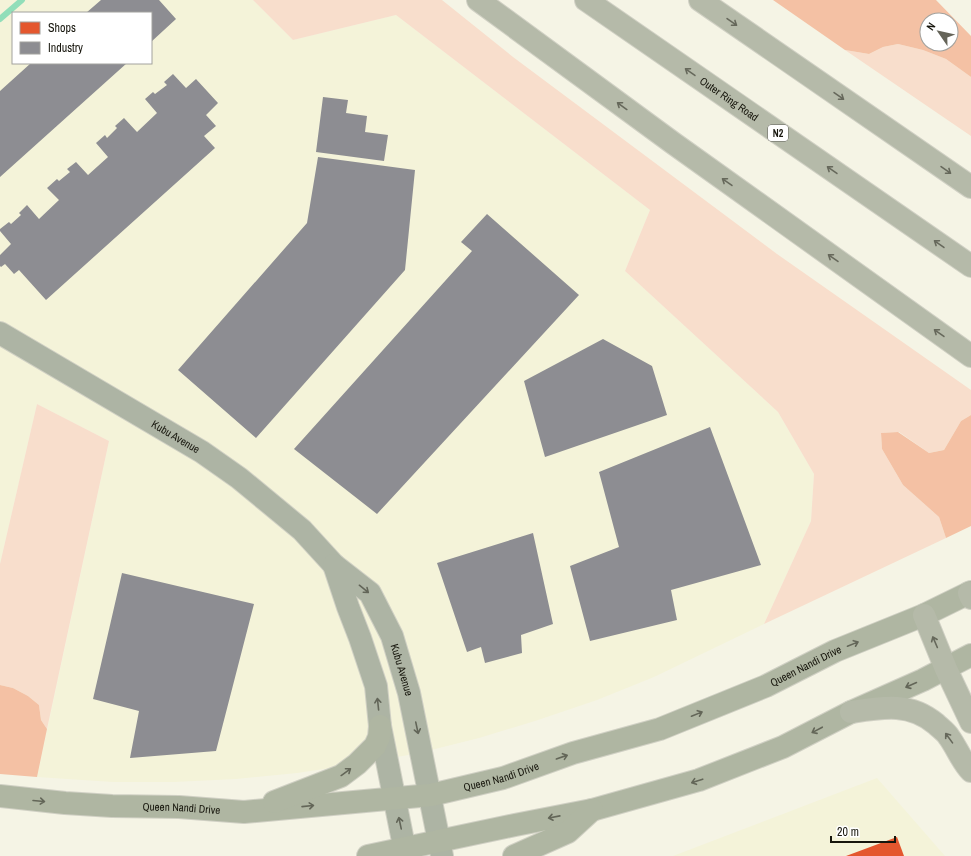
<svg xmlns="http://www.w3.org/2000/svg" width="971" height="856" font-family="'Archivo Narrow',sans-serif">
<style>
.built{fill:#f4f3d9;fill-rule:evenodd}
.green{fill:#f8decc}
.forest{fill:#f4c1a4;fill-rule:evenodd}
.shops{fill:#e4572e}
.industry{fill:#8d8d92}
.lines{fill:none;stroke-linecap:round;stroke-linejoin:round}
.stream{stroke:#91deb9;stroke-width:6}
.minor-casing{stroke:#d0d0c4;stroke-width:24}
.major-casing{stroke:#d0d0c4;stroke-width:24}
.highway-casing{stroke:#d0d0c4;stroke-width:24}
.minor{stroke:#adb4a4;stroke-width:22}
.major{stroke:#afb6a2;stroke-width:22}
.highway{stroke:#b5baa9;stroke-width:22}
.oneway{stroke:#66685b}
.oneway2{stroke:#626558}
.oneway3{stroke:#636658}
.labels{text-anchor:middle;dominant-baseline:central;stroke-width:4;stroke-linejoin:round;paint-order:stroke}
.shield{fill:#fff;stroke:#5d5c56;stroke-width:1}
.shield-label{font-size:10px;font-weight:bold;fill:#17160d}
.street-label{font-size:11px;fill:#17160d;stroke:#fff}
</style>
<rect width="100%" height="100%" fill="#f5f4e5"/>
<!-- built -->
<path class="built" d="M0,0H253L293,40L396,15L650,210L625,271L778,412L814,474L811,521L764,624L654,677L597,700L538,720L479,738L419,753L358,764L297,773L236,779L174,782H113L37,777L109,441L37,404L0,564ZM13,13H151V63H13Z
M877,778L945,856H673Z"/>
<!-- green -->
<path class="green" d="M253,0H442L513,57L777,254L971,390V415L961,421L944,450L929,453L899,432L881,433L882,449L903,485L939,517L946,538L764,624L811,521L814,474L778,412L625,271L650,210L396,15L293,40Z
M898,44L923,50L946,59L971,77V136L845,50L869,54L883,47Z
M37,404L109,441L47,729L41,720L39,705L28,696L13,688L0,685V564Z"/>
<!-- forest -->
<path class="forest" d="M773,0H936L971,36V77L946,59L923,50L898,44L883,47L869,54L845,50ZM927,20H951V44H927Z
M971,415V526L946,538L939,517L903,485L882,449L881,433L898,432L929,453L944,450L961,421Z
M0,685L13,688L28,696L39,705L41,720L47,729L37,777L0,774Z"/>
<!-- shops -->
<path class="shops" d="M897,837L904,856H846Z"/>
<!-- industry -->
<path class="industry" d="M101,0H159L176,19L151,42V13H86Z
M31,63H127L0,177V91Z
M173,74L186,88L196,79L218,103L206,115L216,126L204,136L215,148L46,300L19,270L14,274L5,264L1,267L0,266V255L11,244L0,231V229L9,222L11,224L21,215L19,213L27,205L39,219L59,200L47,188L57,179L59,181L70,172L67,169L76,162L88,175L108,157L96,143L105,135L107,138L117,128L115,126L124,118L137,132L157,113L145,99L153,92L155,94L167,85L164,82Z
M323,97L348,100L346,113L367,116L365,132L388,135L384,161L316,152Z
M318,157L415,170L405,270L256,438L178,370L307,223Z
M487,214L579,295L377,514L294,449L472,251L461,242Z
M603,339L652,366L667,415L545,457L524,381Z
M710,427L761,565L671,590L677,620L590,641L570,566L619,547L599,472Z
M533,533L553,624L521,635L522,653L485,663L481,647L467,652L437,563Z
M122,573L254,604L216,751L130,758L139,711L93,699Z"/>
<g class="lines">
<!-- stream -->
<path class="stream" d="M0,19L22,0"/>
<defs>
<g id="minor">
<path id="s1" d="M0,333L202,452L239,478L302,530L334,565L370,593L392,636L409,693L442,856"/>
<path d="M334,565L348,607L360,638L376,686L380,726L406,856"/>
</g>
<g id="major">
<path id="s2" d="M0,796L65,803L112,806L179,807L244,812L431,795L503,778L573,753L660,729L766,686L835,651L924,615L971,592"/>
<path d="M274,802L341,776L357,764L375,746L379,737L380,726"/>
<path d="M368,856L515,825L592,810L699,780L783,747L851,712L923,680L971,655"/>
<path d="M514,856L568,832L592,810"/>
</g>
<g id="highway">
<path d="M478,0L673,143L971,356"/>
<path id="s3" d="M586,0L971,266"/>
<path d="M700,0L971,187"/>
<path d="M969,593L971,598"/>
<path d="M924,615L946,669L971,722"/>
<path d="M851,712C883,707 910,702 936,724C940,728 946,732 949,737C957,748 962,762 971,771"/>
</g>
</defs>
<!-- minor casing -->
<use href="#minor" class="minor-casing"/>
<!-- major casing -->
<use href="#major" class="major-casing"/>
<!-- highway casing -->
<use href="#highway" class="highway-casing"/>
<!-- minor -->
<use href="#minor" class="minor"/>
<!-- major -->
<use href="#major" class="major"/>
<!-- highway -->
<use href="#highway" class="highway"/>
</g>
<!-- one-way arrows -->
<defs><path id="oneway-shaft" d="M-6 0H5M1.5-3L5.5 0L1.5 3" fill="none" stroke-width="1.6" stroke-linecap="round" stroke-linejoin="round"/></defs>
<g class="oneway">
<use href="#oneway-shaft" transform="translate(732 22) rotate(35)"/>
<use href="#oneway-shaft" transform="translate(690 72) rotate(-145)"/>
<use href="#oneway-shaft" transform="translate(839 96) rotate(35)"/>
<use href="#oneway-shaft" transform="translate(622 106) rotate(-144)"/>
<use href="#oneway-shaft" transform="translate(832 170) rotate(-145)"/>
<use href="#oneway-shaft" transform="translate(946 170) rotate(35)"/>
<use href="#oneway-shaft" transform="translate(727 182) rotate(-145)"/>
<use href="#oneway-shaft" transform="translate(939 244) rotate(-145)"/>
<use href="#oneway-shaft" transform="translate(833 258) rotate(-145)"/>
<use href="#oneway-shaft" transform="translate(939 333) rotate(-145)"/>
<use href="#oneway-shaft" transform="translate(935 642) rotate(-113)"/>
<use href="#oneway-shaft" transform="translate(949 738) rotate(-126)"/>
</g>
<g class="oneway2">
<use href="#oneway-shaft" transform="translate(364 589) rotate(39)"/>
<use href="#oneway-shaft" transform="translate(378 704) rotate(-96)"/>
<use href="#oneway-shaft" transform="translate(417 728) rotate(78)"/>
<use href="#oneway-shaft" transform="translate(400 823) rotate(-102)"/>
</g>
<g class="oneway3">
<use href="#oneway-shaft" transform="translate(853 644) rotate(-22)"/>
<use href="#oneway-shaft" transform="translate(911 685) rotate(156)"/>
<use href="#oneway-shaft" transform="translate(697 714) rotate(-22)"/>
<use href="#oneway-shaft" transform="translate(817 730) rotate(152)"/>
<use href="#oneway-shaft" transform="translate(562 757) rotate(-19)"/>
<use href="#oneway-shaft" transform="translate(346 772) rotate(-36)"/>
<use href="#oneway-shaft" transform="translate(697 781) rotate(162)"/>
<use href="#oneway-shaft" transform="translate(39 801) rotate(5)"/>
<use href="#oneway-shaft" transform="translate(308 806) rotate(-6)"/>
<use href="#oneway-shaft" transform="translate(554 817) rotate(169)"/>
</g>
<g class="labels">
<!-- shield labels -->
<rect class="shield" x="768" y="125" width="20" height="16" rx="3"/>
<g class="shield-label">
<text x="778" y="133">N2</text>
</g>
<!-- street labels -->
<g class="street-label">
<text stroke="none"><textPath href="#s3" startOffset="174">Outer Ring Road</textPath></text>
<text stroke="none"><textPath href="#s1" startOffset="204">Kubu Avenue</textPath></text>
<text stroke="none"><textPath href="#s2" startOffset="830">Queen Nandi Drive</textPath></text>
<text stroke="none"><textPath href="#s1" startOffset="538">Kubu Avenue</textPath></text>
<text stroke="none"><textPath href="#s2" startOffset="505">Queen Nandi Drive</textPath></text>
<text stroke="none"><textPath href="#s2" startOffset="182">Queen Nandi Drive</textPath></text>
</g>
</g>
<!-- legend -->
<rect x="12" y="12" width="140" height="52" fill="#ffffff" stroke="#a2a29e"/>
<rect x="20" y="22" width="20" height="12" fill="#e4572e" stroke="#a2a29e"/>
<text x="48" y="32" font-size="12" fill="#17160d">Shops</text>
<rect x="20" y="42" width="20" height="12" fill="#8d8d92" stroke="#a2a29e"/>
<text x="48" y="52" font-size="12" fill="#17160d">Industry</text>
<!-- north arrow -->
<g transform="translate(939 32) rotate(304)"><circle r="19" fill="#ffffff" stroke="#a2a29e"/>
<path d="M0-3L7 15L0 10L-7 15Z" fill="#656459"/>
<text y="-6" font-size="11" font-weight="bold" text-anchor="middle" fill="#17160d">N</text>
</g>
<!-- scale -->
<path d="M831 836v6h64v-6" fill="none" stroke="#17160d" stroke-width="2"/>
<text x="837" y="836" font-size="12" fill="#17160d" stroke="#ffffff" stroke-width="3" paint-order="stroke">20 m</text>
</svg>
